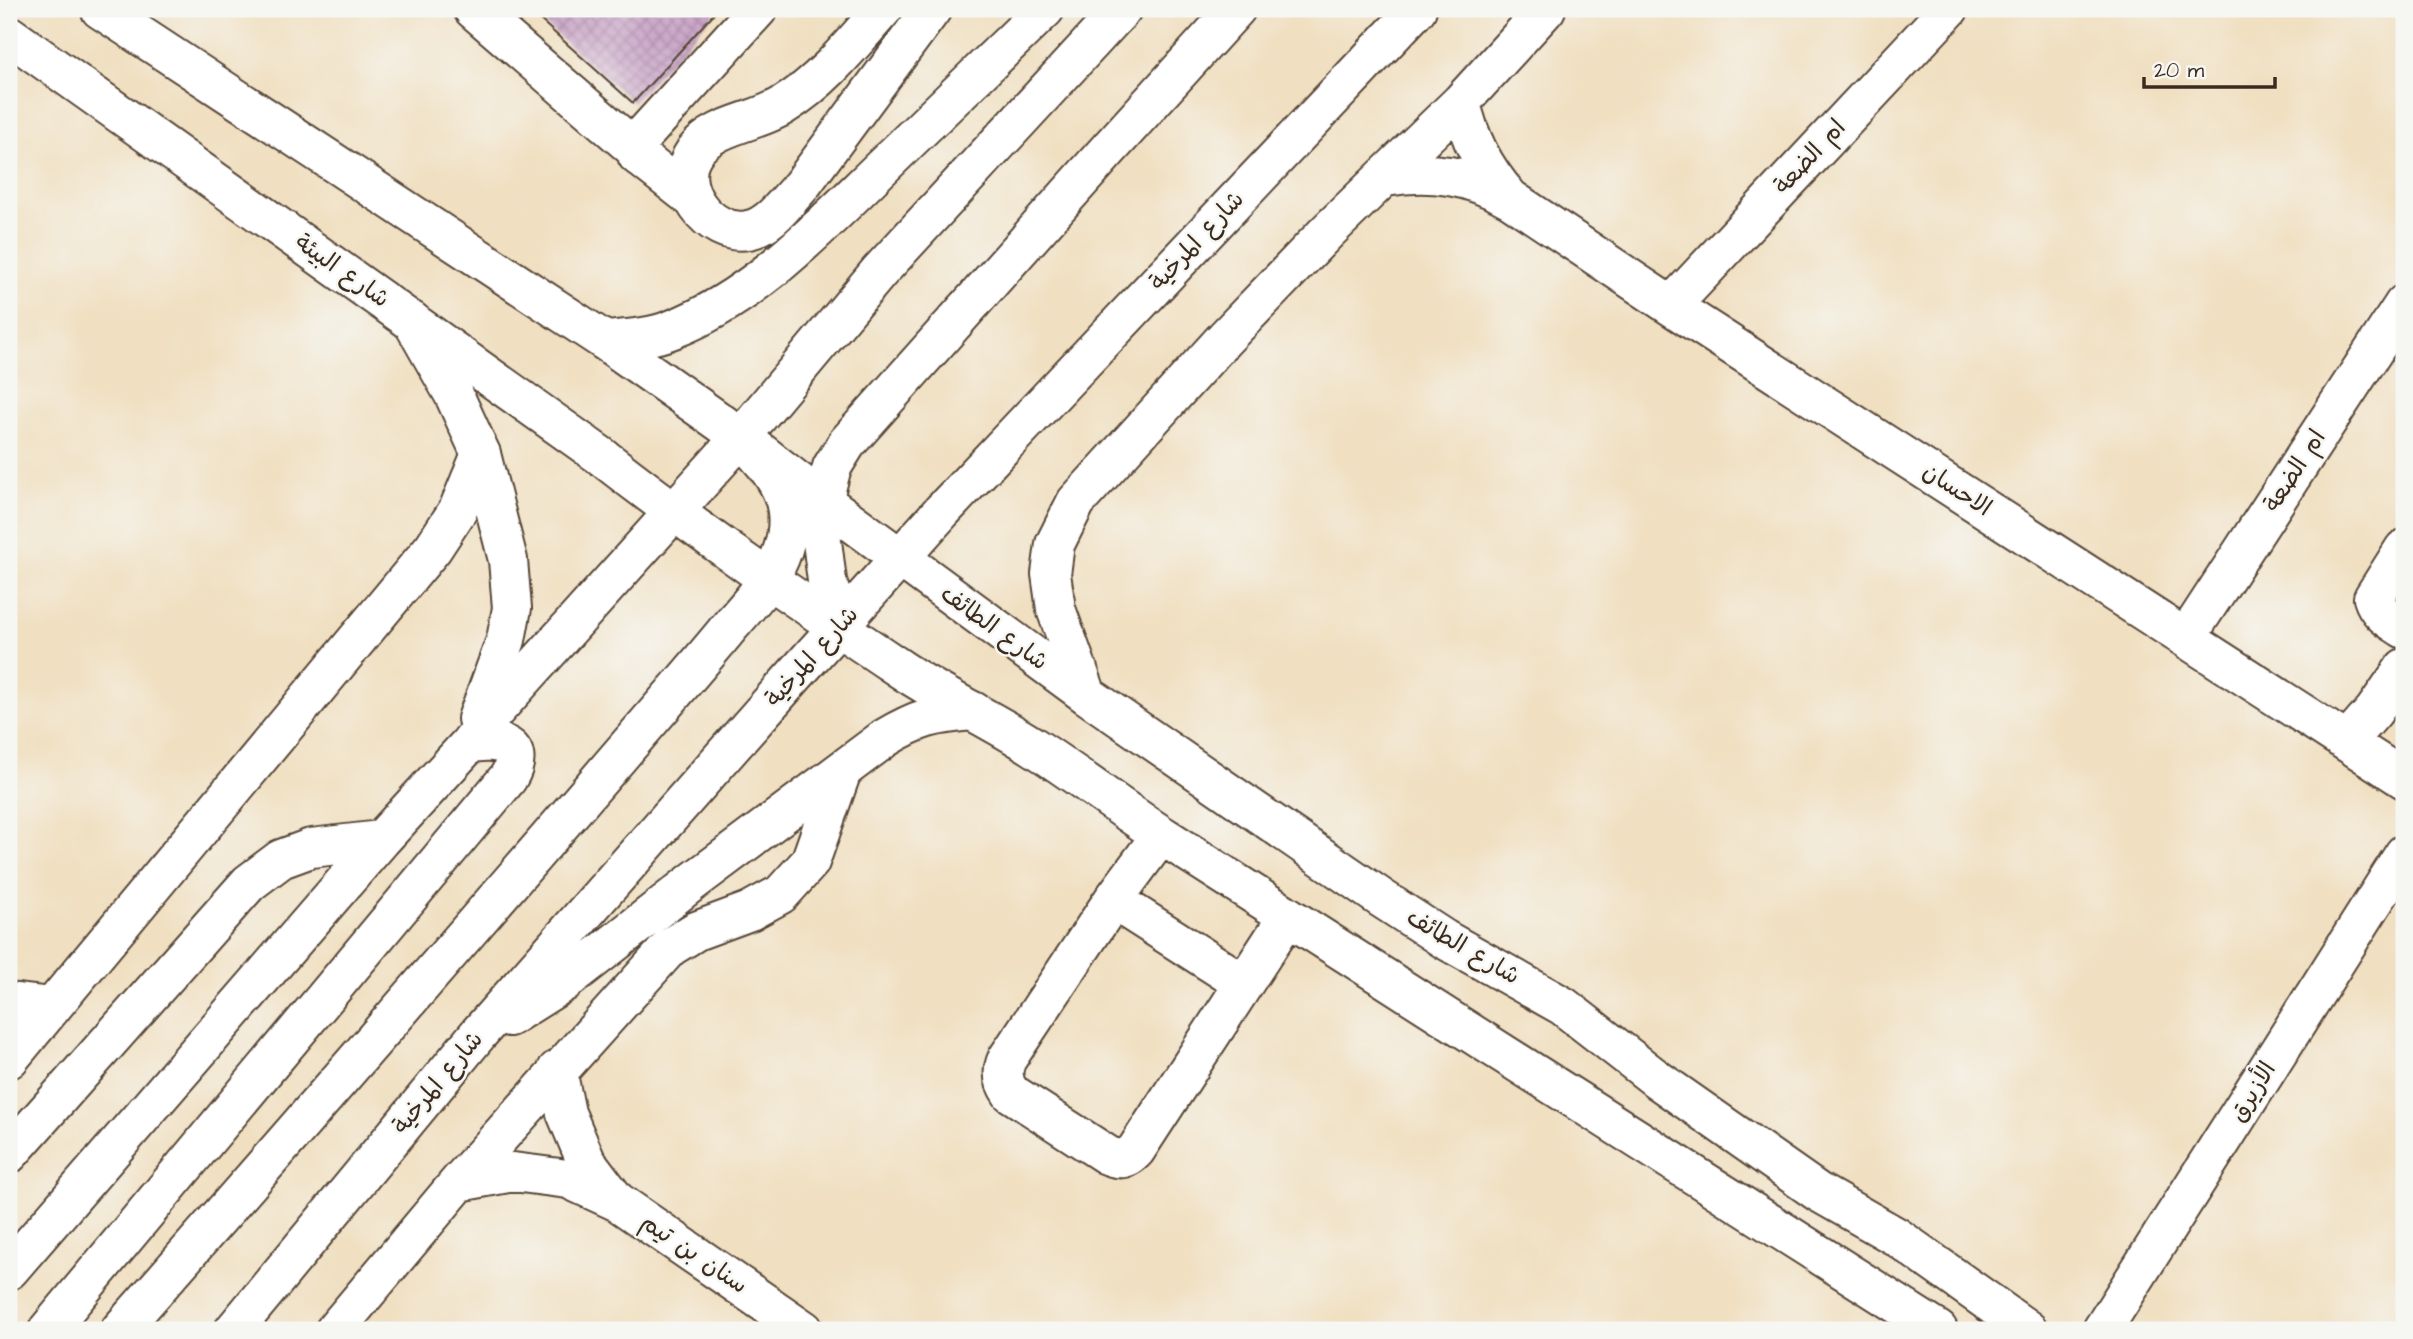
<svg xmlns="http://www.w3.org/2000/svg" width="2413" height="1339" font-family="'Architects Daughter','Playpen Sans Arabic',sans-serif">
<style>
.building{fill:url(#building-cross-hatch)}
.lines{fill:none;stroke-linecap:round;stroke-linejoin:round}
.minor-casing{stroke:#564536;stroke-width:42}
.highway-casing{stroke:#564536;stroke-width:42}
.minor{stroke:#fff;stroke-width:38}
.highway{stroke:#fff;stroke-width:38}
.labels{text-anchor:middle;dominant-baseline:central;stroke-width:5;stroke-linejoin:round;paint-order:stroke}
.street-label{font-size:24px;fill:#3b2a1e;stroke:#f6f6f2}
</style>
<defs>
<pattern id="building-cross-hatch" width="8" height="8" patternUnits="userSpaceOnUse" patternTransform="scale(1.75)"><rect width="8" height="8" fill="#c59cc4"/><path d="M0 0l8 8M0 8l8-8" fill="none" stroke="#a17f9f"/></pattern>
</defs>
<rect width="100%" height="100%" fill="#f6f6f2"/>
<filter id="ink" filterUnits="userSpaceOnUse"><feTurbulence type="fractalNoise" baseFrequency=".0143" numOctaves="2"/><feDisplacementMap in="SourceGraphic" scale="14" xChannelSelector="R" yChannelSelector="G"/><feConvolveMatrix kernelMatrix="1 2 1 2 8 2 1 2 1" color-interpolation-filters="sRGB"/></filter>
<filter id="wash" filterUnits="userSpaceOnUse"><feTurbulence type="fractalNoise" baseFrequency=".00686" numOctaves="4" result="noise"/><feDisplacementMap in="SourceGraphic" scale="28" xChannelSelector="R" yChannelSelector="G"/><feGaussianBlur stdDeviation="1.57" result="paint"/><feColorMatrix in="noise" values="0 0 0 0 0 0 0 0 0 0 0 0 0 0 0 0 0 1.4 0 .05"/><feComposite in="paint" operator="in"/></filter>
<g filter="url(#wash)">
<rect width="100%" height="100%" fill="#f0dfc0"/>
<g id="blocks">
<!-- building -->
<path class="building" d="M528,9H718L633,103Z"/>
</g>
</g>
<g filter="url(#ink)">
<use href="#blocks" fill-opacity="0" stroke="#564536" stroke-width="2"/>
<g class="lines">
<defs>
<path id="minor" d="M100,9L605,341L741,437L823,501L1087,695L1381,898L1444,939L1563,1006L1658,1080L1818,1192L1897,1237L2028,1330
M473,9L635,149
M883,9C853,43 823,81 784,105C756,123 715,124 695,151C670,185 710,238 748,230C770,226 787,201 801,186L932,9
M9,35L601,456C698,532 799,601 902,670C944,698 991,719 1034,747C1079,776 1121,809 1166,838C1422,1004 1682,1165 1938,1330
M1461,102C1469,139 1484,168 1509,197
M1385,177C1430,169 1470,175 1511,199L1671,306L2404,779
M693,199L637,155V142L758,9
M1671,306L1949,9
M2404,549L2373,598C2378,614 2391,620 2404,629
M2186,638L2404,304
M1087,695L1056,609L1051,574L1055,544L1076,502L1225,338L1328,231L1461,102L1546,9
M2347,742L2374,711L2404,668
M1161,835L1113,900L1007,1059C1001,1072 1003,1082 1011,1093L1107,1155C1118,1160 1127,1160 1136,1150L1288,916
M1113,900L1243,983
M9,1002L52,1007
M9,1059L433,548L458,510L481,454
M557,1070L566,1113L586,1161L614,1198
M459,1182L513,1172L568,1179L618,1202L804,1330
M335,1330L459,1182L670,947L696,931L750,911L781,894L810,862L842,771
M2102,1330L2404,854"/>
<path id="highway" d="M412,321L454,395L481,454L508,560L512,608L506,640L477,719
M605,341C628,339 651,338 673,329C755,297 819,228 881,168C936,115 990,62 1045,9
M840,627L827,581L821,533L823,501L832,467L847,443L1107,151L1236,9
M509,1017L563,983L695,880L885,738C918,718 935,714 973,711
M9,1154L249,883L281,859L311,848L381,840
M9,1270L381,840L469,744L493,713L741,437L879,272L1122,9
M48,1330L508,778C529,743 495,738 469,744
M120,1330C289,1139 456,946 622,753C659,710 696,668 731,625C751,602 774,578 783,549C799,499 772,471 741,437
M234,1330L479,1033L793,677L942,511L1417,9"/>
</defs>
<!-- minor casing -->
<use href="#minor" class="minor-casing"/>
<!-- highway casing -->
<use href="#highway" class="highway-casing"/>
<!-- minor -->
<use href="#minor" class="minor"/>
<!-- highway -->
<use href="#highway" class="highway"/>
</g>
</g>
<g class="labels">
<!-- street labels -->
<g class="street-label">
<text transform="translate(1810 157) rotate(-47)">ام الضعة</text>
<text transform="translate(1197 241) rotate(-47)">شارع المرخية</text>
<text transform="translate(342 271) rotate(35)">شارع البيئة</text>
<text transform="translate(2295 471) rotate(-57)">ام الضعة</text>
<text transform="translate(1957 490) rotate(33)">الاحسان</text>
<text transform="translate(994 628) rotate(36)">شارع الطائف</text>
<text transform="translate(812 657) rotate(-48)">شارع المرخية</text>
<text transform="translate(1463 947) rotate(30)">شارع الطائف</text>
<text transform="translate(438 1083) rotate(-50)">شارع المرخية</text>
<text transform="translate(2253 1092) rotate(-58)">الأزيرق</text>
<text transform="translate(694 1254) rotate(34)">سنان بن تيم</text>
</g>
</g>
<!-- margin -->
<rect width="2413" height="1339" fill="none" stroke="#f6f6f2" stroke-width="35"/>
<!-- scale -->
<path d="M2144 77v10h131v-10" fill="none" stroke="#3b2a1e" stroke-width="3.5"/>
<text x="2154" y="77" font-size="21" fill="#3b2a1e" stroke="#f6f6f2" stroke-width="5" paint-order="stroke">20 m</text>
</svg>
